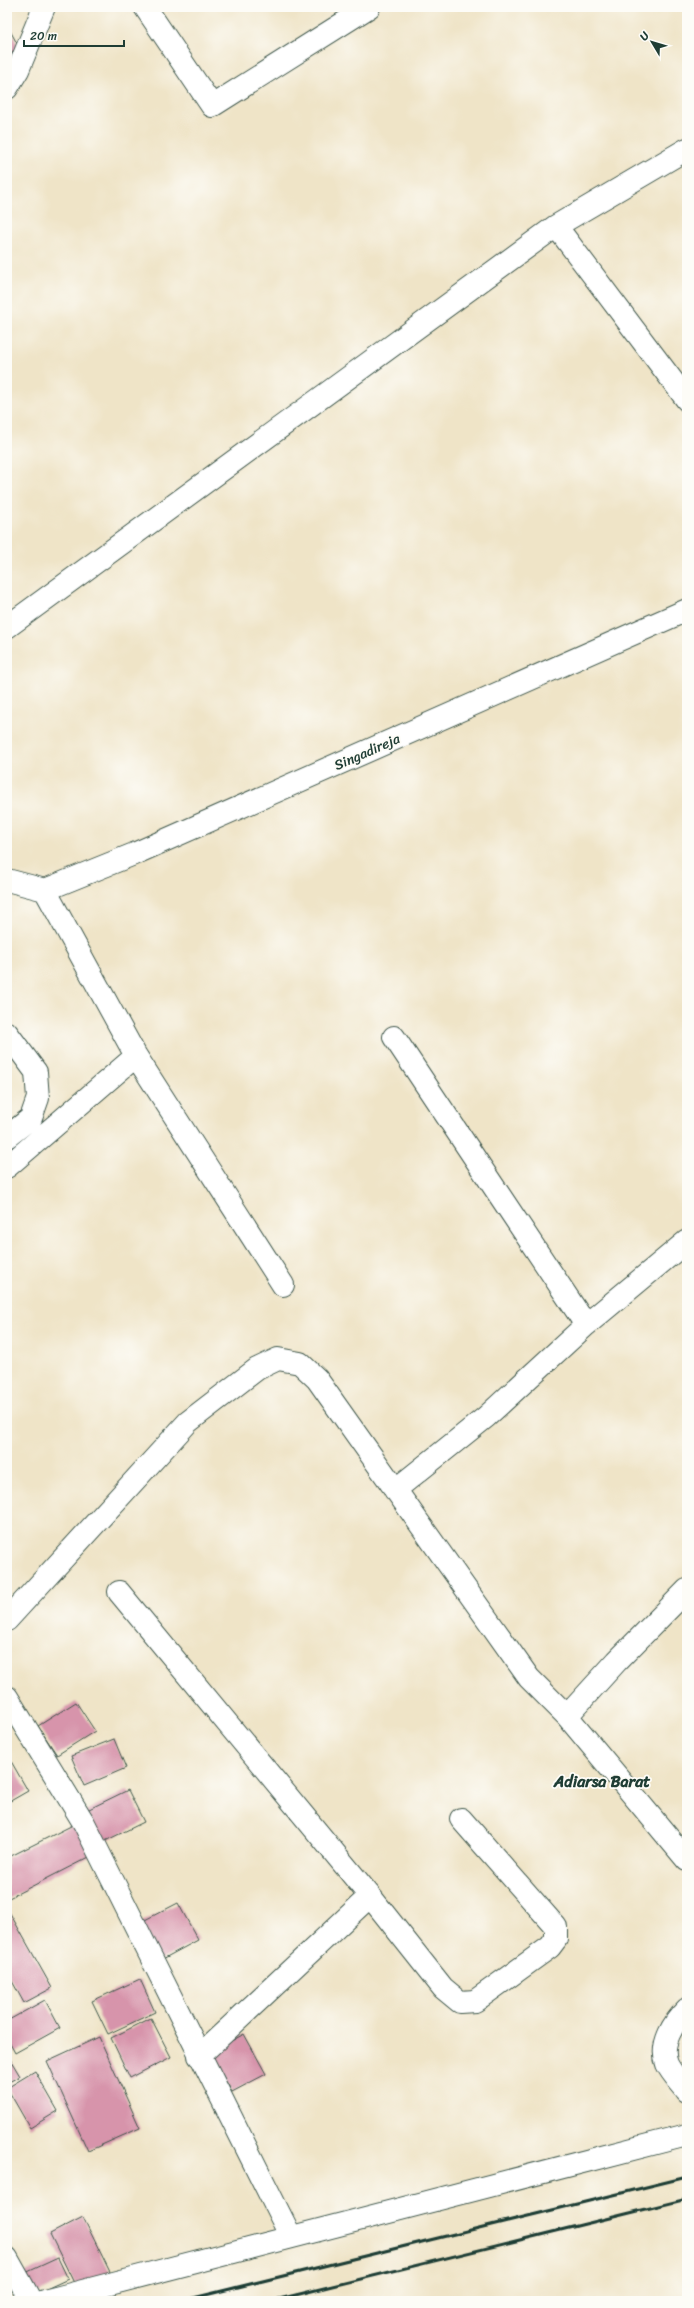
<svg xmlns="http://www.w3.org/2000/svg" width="694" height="2308" font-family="Sriracha,sans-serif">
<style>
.building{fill:#d794ab}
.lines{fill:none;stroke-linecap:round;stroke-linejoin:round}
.minor-casing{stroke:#3e564a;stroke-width:24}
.minor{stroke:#fff;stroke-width:22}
.rail{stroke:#1f3d34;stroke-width:3}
.labels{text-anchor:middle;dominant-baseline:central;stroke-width:3.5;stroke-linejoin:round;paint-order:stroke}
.street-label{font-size:14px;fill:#1f3d34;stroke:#fdfcf7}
.quarter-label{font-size:16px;font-weight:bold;fill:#1f3d34;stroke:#fdfcf7}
</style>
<rect width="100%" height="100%" fill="#fdfcf7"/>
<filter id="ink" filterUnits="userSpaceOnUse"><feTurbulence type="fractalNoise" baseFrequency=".025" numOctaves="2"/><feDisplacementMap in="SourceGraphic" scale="8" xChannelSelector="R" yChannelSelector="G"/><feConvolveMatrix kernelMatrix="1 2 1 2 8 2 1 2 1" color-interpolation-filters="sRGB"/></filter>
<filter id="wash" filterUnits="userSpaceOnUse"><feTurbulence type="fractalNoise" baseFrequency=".012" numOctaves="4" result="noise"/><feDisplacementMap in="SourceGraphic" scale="16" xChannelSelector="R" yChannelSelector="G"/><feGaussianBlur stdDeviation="0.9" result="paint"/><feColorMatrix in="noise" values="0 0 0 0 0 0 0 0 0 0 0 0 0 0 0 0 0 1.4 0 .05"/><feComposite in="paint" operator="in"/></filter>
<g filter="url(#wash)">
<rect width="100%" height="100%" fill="#efe4c7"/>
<g id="blocks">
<!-- building -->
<path class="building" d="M7,25L20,49L7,56Z
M76,1702L95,1731L57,1755L38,1726Z
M114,1739L126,1768L84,1786L71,1756Z
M8,1756L28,1791L7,1803V1757Z
M128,1790L144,1822L101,1843L85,1811Z
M79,1822L95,1854L7,1899V1858Z
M178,1903L198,1940L159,1961L139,1923Z
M7,1908L52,1988L24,2003L7,1972Z
M140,1979L155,2012L108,2034L92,2001Z
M45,2000L60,2028L15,2053L7,2038V2021Z
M151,2018L171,2057L130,2078L111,2038Z
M244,2034L266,2074L232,2092L210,2053Z
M99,2037L140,2128L88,2151L47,2061Z
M7,2054L20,2076L7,2083Z
M35,2071L58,2111L30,2128L7,2088Z
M83,2217L110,2272L77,2289L50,2234Z
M58,2258L68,2279L31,2296L21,2275Z"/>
</g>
</g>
<g filter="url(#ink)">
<use href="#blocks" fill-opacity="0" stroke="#3e564a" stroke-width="1"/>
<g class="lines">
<defs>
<path id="minor" d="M145,7L212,106L369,7
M7,88L18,70L44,7
M556,226L687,400
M7,627L556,226L687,149
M7,880L45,890L136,1056L283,1285
M45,890L134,854L687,610
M7,1033L36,1072L38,1098L31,1118L7,1137
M394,1037L586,1325
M7,1167L136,1056
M395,1490L486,1417L586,1325L687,1241
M119,1592C202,1694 286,1795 370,1896L199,2056
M7,1620L188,1422L257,1369L278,1359L300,1363L317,1379L529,1678L567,1716L687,1860
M7,1697L84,1823L291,2237
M567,1716L617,1661L687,1590
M370,1896L443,1988L460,2002L475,2001L550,1947L556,1939V1927L461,1819
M687,2009C674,2022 659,2044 667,2064C671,2073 681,2083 687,2091
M7,2258L31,2301
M44,2301L687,2135"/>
</defs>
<!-- minor casing -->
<use href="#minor" class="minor-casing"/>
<!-- minor -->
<use href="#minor" class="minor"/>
<!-- rail -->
<path class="rail" d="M181,2301L687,2177
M271,2301L687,2199"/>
</g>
</g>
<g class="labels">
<!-- street labels -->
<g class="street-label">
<text transform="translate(367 752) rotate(-24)">Singadireja</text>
</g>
<!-- quarter labels -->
<g class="quarter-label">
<text x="602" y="1781">Adiarsa Barat</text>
</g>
</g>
<!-- margin -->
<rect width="694" height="2308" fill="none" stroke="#fdfcf7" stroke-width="24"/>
<!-- north arrow -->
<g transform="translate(652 42) rotate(308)" stroke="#fdfcf7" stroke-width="3" paint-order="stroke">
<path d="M0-3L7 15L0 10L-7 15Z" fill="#1f3d34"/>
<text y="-6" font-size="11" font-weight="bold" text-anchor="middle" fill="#1f3d34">U</text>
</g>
<!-- scale -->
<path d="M24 40v6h100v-6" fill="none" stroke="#1f3d34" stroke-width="2"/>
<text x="30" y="40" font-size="12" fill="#1f3d34" stroke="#fdfcf7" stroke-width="3" paint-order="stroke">20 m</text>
</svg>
